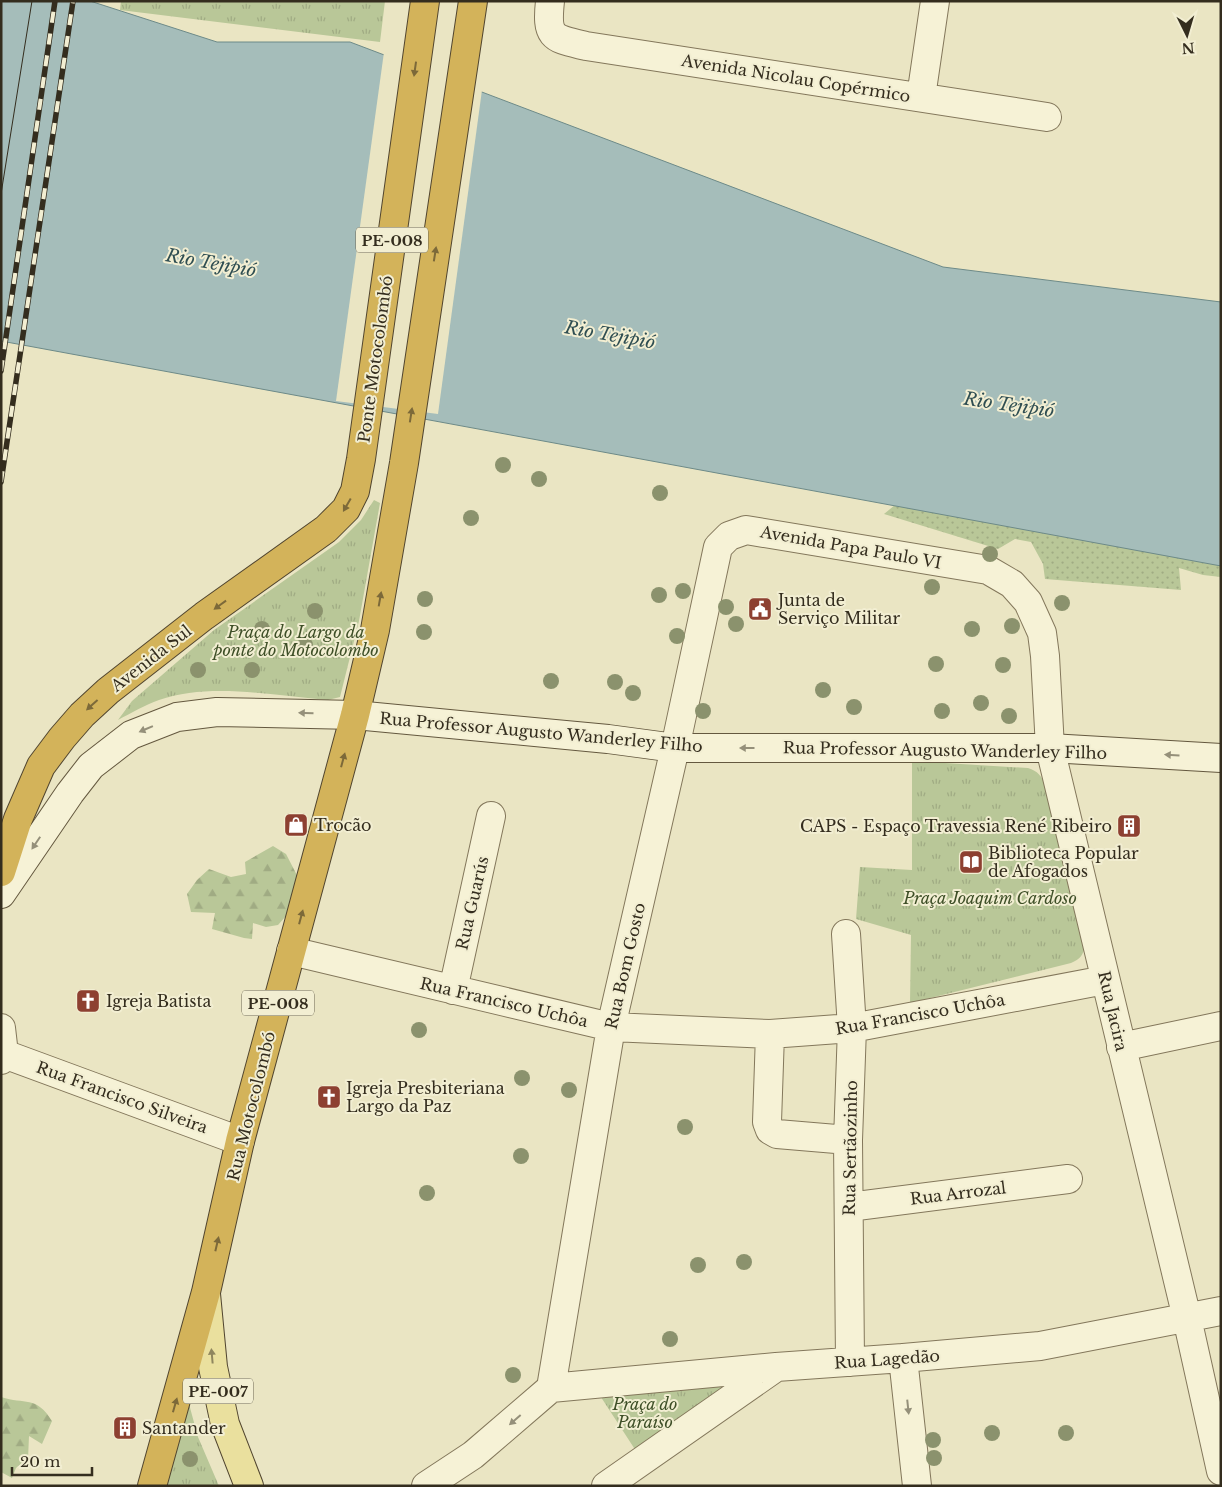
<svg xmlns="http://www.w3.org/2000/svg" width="1222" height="1487" font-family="'Libre Baskerville',serif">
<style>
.grass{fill:url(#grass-dots)}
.forest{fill:url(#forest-firs)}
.park{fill:url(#park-tufts)}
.water{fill:#a5bdba;stroke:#6d8a88}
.pier{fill:#eae5c3}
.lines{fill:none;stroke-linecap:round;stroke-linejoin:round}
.street-casing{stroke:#83775b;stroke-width:30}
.secondary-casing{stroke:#64583f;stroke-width:30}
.primary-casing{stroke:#51452f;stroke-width:30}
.highway-casing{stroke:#51452f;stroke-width:30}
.street{stroke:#f6f2d6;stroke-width:28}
.secondary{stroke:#f6f2d6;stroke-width:28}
.primary{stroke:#eae09e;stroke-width:28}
.highway{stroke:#d3b35a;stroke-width:28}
.tram{stroke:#342d1e;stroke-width:1}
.rail-casing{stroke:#342d1e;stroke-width:5.5}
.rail{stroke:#f2eed2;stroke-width:4;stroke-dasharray:11;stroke-linecap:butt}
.tree{fill:#8b926d}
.oneway{fill:#7c6939}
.oneway2{fill:#95907a}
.oneway3{fill:#8f865e}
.labels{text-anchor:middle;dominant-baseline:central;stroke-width:4;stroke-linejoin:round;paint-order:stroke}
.shield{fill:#f2eed2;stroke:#6d6754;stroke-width:1}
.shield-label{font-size:15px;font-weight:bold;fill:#342d1e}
.street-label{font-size:16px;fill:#342d1e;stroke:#f2eed2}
.poi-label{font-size:16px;fill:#342d1e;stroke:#f2eed2;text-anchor:start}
.park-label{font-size:16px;font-style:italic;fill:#3e4f27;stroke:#f2eed2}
.water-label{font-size:18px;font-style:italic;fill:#2f4e52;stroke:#f2eed2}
</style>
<defs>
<pattern id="grass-dots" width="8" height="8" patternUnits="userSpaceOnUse" patternTransform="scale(1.25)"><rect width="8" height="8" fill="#b9c798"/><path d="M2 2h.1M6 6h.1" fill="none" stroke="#a0ab83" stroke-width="1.8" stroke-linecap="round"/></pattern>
<pattern id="forest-firs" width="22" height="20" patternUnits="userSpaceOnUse" patternTransform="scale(1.25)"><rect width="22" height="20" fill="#b9c798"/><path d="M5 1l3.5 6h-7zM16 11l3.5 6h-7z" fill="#a0ab83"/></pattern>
<pattern id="park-tufts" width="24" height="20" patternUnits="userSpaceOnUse" patternTransform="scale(1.25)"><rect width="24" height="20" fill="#b9c798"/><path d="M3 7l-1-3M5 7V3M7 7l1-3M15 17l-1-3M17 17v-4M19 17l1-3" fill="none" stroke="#a0ab83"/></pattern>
</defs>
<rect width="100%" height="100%" fill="#eae5c3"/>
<!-- grass -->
<path class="grass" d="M901,500L1221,517V577L1203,575L1179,568L1181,590L1045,579L1043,564L1031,542L1015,539L998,549L884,514Z"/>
<!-- forest -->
<path class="forest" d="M273,846L286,854L301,883L298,907L286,916L278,925L266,927L253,923L252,939L244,938L212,929L215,913L191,912L187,894L197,880L209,869L231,877L246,874L245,862Z
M1,1397C25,1405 36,1395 52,1421L42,1444L29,1436L28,1459L16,1468L12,1478L1,1472Z"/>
<!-- park -->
<path class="park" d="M121,1H385L380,42L120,10Z
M374,500L380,503L359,621L340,697L328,700C274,696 211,682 159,700C145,705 131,713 118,720L132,701L214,630L339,542L361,520Z
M912,761L1028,768C1038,771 1041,776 1046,785L1085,944C1084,955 1080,959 1071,963L910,1003L911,935L856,919L860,867L912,870Z
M731,1382L636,1451L597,1391Z
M189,1404L198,1437L219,1486H165Z"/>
<!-- water -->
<path class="water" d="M1,1H90L217,42H350L943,267L1221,302V566L1,341Z"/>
<!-- pier -->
<path class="pier" d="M384,52L482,90L438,414L336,401Z"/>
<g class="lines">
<defs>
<path id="street" d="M550,1C546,39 553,38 586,46L1047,117
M921,97L935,1
M846,934L852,1028L848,1140L850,1362
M291,951L611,1027L770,1034L852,1028L1105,980
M453,990L491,816
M1,1028L4,1054L1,1060
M770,1034L767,1122L770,1130L777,1134L848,1140
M1121,1047L1221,1026
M4,1054L240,1141
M849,1207L1068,1179
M903,1358L917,1486
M551,1388L611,1027L675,748L718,547L729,536L746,530L988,570L1012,584L1028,602L1042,633L1045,656L1050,748L1187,1318L1221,1471
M551,1388L776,1367L903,1358L1040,1346L1221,1311
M426,1486L473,1455L551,1388
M606,1486L775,1368"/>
<path id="secondary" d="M1,894L70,793L91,766L131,735L177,717L217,712L355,715L608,739L675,748H1050L1221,758"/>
<path id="primary" d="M206,1294L213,1367L225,1424L249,1486"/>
<path id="highway" d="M1,872L18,819L41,766L62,738L82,715L108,691L204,616L326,529L346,509L355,491L361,459L425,1
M152,1486L206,1292L240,1141L355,715L375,630L404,463L473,1"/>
</defs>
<!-- street casing -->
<use href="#street" class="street-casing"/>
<!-- secondary casing -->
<use href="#secondary" class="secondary-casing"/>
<!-- primary casing -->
<use href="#primary" class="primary-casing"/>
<!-- highway casing -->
<use href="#highway" class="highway-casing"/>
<!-- street -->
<use href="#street" class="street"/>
<!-- secondary -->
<use href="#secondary" class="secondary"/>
<!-- primary -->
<use href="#primary" class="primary"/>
<!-- highway -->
<use href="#highway" class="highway"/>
<!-- tram -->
<path class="tram" d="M1,194L32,1"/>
<defs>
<path id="rail" d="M1,371L55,1
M1,482L73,1"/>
</defs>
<!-- rail casing -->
<use href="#rail" class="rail-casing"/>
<!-- rail -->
<use href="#rail" class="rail"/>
</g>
<!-- trees -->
<g class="tree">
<circle cx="503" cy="465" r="8"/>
<circle cx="539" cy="479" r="8"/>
<circle cx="660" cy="493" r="8"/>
<circle cx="471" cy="518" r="8"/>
<circle cx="990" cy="554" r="8"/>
<circle cx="932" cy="587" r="8"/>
<circle cx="683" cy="591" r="8"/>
<circle cx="659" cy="595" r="8"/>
<circle cx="425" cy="599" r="8"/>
<circle cx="1062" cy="603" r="8"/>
<circle cx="726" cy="607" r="8"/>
<circle cx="315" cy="611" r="8"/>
<circle cx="736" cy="624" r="8"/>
<circle cx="1012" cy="626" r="8"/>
<circle cx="262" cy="629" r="8"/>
<circle cx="972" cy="629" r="8"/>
<circle cx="424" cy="632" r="8"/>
<circle cx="677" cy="636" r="8"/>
<circle cx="305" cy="645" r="8"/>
<circle cx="936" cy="664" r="8"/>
<circle cx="1003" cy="665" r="8"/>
<circle cx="198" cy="670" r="8"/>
<circle cx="252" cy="670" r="8"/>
<circle cx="551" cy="681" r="8"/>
<circle cx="615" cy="682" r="8"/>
<circle cx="823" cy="690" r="8"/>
<circle cx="633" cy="693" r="8"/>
<circle cx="981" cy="703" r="8"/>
<circle cx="854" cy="707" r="8"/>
<circle cx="703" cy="711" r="8"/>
<circle cx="942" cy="711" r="8"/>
<circle cx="1009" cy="716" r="8"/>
<circle cx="419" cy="1030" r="8"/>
<circle cx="522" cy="1078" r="8"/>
<circle cx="569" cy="1090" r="8"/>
<circle cx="685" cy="1127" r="8"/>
<circle cx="521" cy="1156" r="8"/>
<circle cx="427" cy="1193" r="8"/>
<circle cx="744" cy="1262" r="8"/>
<circle cx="698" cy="1265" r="8"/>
<circle cx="670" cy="1339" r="8"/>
<circle cx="513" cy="1375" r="8"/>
<circle cx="992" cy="1433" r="8"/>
<circle cx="1066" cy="1433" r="8"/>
<circle cx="933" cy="1440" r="8"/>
<circle cx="934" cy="1458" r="8"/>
<circle cx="190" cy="1459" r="8"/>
</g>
<!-- one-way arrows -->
<defs><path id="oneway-solid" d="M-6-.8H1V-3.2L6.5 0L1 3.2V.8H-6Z" transform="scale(1.25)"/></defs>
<g class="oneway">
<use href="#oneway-solid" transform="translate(415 69) rotate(98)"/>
<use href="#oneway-solid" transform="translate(435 254) rotate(-81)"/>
<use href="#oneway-solid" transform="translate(411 415) rotate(-81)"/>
<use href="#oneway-solid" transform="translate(347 505) rotate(120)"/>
<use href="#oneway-solid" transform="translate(380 599) rotate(-80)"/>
<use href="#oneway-solid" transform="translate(220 605) rotate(144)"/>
<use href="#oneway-solid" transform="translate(92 705) rotate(138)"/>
<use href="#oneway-solid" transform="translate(343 760) rotate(-75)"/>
<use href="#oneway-solid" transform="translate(301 917) rotate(-75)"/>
<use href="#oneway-solid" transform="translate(217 1244) rotate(-77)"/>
<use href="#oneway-solid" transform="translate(175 1405) rotate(-74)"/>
</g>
<g class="oneway2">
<use href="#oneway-solid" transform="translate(306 713) rotate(-178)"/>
<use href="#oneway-solid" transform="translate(146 729) rotate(157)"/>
<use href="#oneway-solid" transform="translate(747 748) rotate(-180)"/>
<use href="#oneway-solid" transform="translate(1172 755) rotate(-177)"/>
<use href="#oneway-solid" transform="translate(36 843) rotate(124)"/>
<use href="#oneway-solid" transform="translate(908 1407) rotate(84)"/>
<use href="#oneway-solid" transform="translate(515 1420) rotate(139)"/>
</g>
<use class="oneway3" href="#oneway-solid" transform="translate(212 1356) rotate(-95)"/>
<!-- icons -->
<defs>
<symbol id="civic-square" viewBox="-11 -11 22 22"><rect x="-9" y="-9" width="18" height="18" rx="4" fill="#8d4031" stroke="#f2eed2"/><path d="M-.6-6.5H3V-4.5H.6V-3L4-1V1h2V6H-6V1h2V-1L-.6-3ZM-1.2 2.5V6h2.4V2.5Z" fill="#fff"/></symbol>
<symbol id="shop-square" viewBox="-11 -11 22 22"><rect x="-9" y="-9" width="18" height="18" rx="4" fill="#8d4031" stroke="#f2eed2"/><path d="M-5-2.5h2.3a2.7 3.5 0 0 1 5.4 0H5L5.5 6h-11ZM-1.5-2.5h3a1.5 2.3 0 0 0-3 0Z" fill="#fff"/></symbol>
<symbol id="building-square" viewBox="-11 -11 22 22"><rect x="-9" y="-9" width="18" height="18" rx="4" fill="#8d4031" stroke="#f2eed2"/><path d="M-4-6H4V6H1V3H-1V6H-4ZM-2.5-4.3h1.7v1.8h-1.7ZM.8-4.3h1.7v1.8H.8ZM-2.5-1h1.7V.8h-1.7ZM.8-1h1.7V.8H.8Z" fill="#fff"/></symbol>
<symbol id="library-square" viewBox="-11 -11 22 22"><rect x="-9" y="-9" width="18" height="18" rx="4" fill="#8d4031" stroke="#f2eed2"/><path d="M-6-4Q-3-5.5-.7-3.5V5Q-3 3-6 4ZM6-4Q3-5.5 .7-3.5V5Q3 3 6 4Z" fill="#fff"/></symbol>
<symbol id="church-square" viewBox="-11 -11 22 22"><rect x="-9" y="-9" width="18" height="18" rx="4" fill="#8d4031" stroke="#f2eed2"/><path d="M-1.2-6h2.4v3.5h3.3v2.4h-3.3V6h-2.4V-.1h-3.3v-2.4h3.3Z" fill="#fff"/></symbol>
</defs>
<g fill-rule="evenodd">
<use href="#civic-square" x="746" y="595" width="28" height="28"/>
<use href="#shop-square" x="282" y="811" width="28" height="28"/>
<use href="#building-square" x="1115" y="812" width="28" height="28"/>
<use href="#library-square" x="957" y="848" width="28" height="28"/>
<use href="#church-square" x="74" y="987" width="28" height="28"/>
<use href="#church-square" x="315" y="1083" width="28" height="28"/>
<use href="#building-square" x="111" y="1414" width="28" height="28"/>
</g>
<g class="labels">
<!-- shield labels -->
<g class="shield">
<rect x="356" y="227.5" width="72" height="25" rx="4"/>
<rect x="242" y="990.5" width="72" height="25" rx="4"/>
<rect x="183" y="1378.5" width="70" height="25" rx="4"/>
</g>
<g class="shield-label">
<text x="392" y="240">PE-008</text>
<text x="278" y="1003">PE-008</text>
<text x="218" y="1391">PE-007</text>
</g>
<!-- street labels -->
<g class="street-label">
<text transform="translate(796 78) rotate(9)">Avenida Nicolau Copérmico</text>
<text transform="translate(375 359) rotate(-82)">Ponte Motocolombó</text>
<text transform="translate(851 547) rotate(10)">Avenida Papa Paulo VI</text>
<text transform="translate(151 658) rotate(-38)">Avenida Sul</text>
<text transform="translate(541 732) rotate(5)">Rua Professor Augusto Wanderley Filho</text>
<text transform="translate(945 750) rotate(1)">Rua Professor Augusto Wanderley Filho</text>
<text transform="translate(472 903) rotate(-77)">Rua Guarús</text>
<text transform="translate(625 966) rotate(-77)">Rua Bom Gosto</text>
<text transform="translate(504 1002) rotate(13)">Rua Francisco Uchôa</text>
<text transform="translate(1113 1011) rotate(77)">Rua Jacira</text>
<text transform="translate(920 1014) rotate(-10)">Rua Francisco Uchôa</text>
<text transform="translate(122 1097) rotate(20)">Rua Francisco Silveira</text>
<text transform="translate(251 1106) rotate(-76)">Rua Motocolombó</text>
<text transform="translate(850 1148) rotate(-89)">Rua Sertãozinho</text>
<text transform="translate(958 1193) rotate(-7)">Rua Arrozal</text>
<text transform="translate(887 1359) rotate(-4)">Rua Lagedão</text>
</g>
<!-- poi labels -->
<g class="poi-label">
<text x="778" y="600">Junta de<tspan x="778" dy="18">Serviço Militar</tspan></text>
<text x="314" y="825">Trocão</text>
<text x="1112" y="826" text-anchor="end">CAPS - Espaço Travessia René Ribeiro</text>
<text x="988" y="853">Biblioteca Popular<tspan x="988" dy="18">de Afogados</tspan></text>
<text x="106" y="1001">Igreja Batista</text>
<text x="346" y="1088">Igreja Presbiteriana<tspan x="346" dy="18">Largo da Paz</tspan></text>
<text x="142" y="1428">Santander</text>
</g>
<!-- park labels -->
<g class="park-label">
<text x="296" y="632">Praça do Largo da<tspan x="296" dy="18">ponte do Motocolombo</tspan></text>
<text x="990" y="898">Praça Joaquim Cardoso</text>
<text x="645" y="1404">Praça do<tspan x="645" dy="18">Paraíso</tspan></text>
</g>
<!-- water labels -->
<g class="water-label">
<text transform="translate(211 263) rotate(10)">Rio Tejipió</text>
<text transform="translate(610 335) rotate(10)">Rio Tejipió</text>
<text transform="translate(1009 405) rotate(8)">Rio Tejipió</text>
</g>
</g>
<!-- border -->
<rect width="1222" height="1487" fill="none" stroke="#342d1e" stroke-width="5"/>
<!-- north arrow -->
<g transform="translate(1187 35) rotate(175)" stroke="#f2eed2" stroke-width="4" paint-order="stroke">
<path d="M0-4L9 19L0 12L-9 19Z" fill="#342d1e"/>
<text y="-8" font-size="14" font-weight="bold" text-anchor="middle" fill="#342d1e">N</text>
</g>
<!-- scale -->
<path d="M12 1467v8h80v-8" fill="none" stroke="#342d1e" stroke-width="2.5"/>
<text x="20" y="1467" font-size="15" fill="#342d1e" stroke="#f2eed2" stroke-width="4" paint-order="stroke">20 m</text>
</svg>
